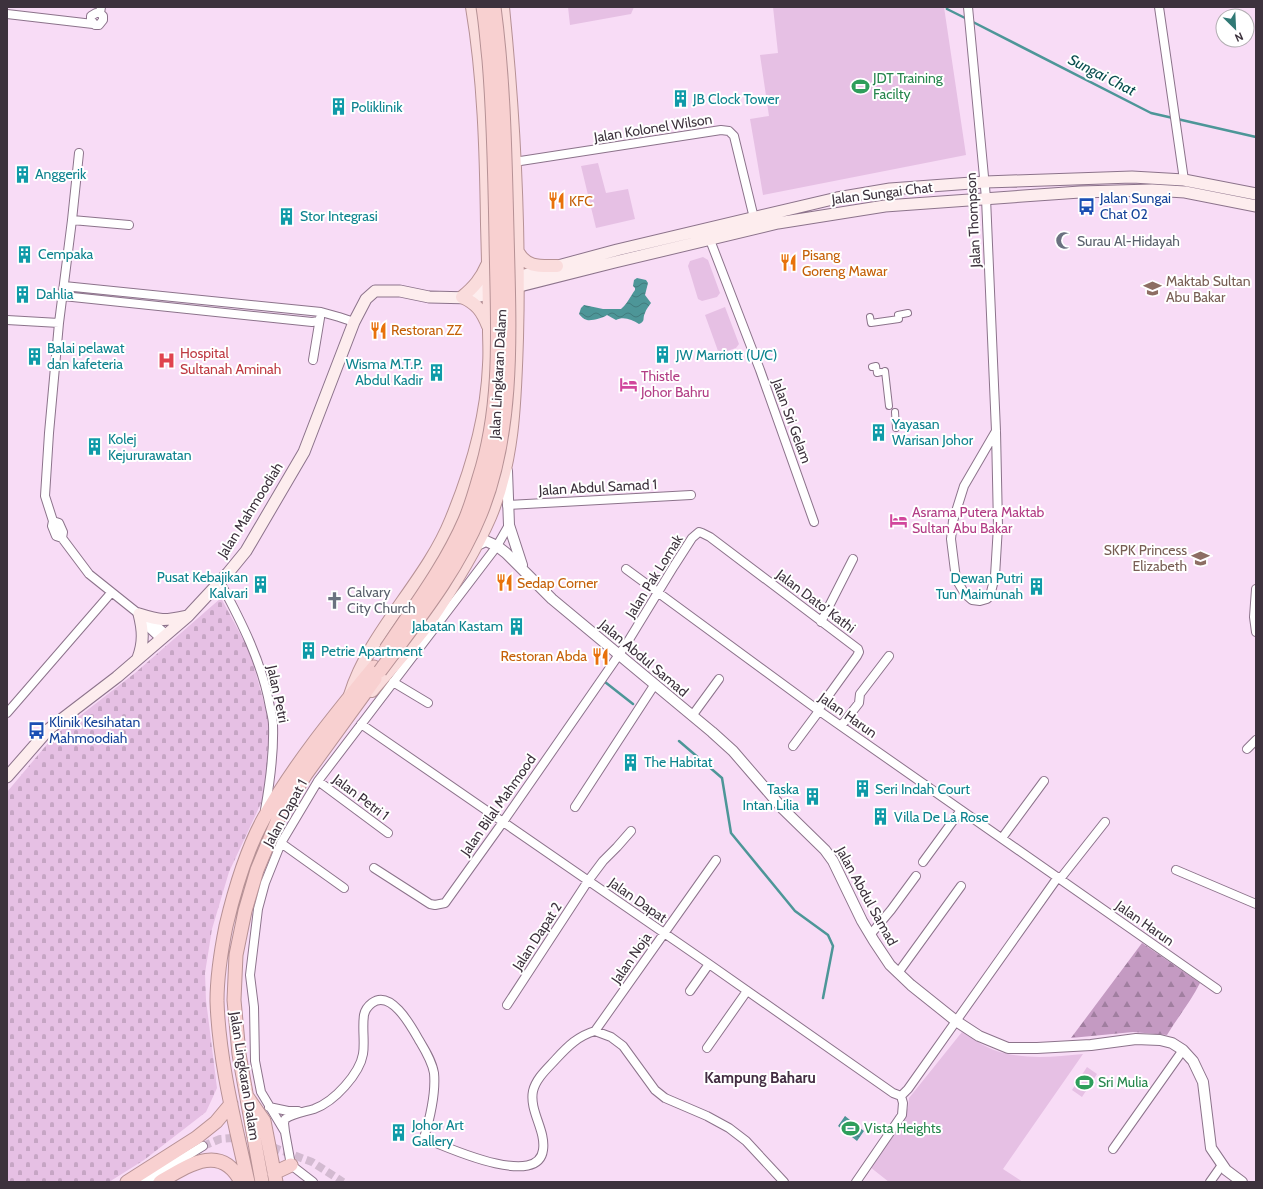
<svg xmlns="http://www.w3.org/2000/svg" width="1263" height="1189" font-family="Cabin,sans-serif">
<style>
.green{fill:#e6c0e4}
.forest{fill:url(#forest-firs)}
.cemetery{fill:url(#cemetery-stones)}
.water{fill:url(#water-waves)}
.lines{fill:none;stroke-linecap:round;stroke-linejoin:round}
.stream{stroke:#4d9698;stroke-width:2.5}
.minor-tunnel{stroke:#d3bad1;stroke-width:8;stroke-dasharray:8 4;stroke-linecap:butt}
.pedestrian-casing{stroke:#8c738b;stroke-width:8}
.minor-casing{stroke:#8c738b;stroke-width:10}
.tertiary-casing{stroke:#8c738b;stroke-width:12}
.secondary-casing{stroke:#8c738b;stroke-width:13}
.primary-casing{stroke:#b69195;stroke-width:14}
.trunk-casing{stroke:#b69195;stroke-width:15}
.pedestrian{stroke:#fff;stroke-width:6}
.minor{stroke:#fff;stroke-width:8}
.tertiary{stroke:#fff;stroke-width:10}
.secondary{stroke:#fdedee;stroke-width:11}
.primary{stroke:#fadcdc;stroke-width:12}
.trunk{stroke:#f8d0d0;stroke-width:13}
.trunk-bridge-casing{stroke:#b69195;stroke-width:15;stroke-linecap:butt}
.trunk-bridge{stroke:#f8d0d0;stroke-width:13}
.labels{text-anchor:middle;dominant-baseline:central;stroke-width:4;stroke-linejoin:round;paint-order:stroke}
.leisure-label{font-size:14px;fill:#27864d;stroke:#fff;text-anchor:start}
.culture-label{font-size:14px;fill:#0d838f;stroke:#fff;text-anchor:start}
.street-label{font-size:14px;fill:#3d323d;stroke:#fff}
.transit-label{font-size:14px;fill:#164399;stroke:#fff;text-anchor:start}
.food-label{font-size:14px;fill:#c56008;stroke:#fff;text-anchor:start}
.worship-label{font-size:14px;fill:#5b616d;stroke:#fff;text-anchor:start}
.education-label{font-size:14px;fill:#785e54;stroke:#fff;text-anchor:start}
.health-label{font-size:14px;fill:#be3a42;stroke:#fff;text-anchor:start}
.hotel-label{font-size:14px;fill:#b23c85;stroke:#fff;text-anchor:start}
.water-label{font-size:15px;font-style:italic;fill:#094e4f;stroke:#fff}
.neighbourhood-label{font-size:15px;font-weight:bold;fill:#432d42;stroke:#fff}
</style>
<defs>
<pattern id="forest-firs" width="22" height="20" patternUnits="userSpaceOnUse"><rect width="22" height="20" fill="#c49ac2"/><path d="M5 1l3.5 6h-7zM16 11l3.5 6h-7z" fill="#a07e9f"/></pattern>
<pattern id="cemetery-stones" width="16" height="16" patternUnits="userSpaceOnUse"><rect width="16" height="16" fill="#e6c0e4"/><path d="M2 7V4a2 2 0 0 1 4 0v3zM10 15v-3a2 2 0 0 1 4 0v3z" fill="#c6a5c4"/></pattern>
<pattern id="water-waves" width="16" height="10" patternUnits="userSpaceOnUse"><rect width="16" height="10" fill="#4d9698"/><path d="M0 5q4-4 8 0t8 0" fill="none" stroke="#417b7d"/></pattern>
</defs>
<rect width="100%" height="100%" fill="#f8dcf6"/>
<!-- green -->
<path class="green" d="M568,7H634L631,14L570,25Z
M773,7H944L966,155L763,195L750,119L769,116L760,55L778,53Z
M598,163L606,193L628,189L635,219L596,228L581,166Z
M703,257L708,260L720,293L717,297L702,301L698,299L688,266L690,261Z
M725,307L739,344L736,348L721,353L718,351L705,315Z
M962,1032C972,1038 983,1046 994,1050C1022,1060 1053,1057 1083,1054L1003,1169L1023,1182H889L870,1167L908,1108L909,1098Z
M1087,1067L1097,1074L1082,1097L1072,1090Z"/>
<!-- forest -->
<path class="forest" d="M1142,943L1200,983C1191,1001 1178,1017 1167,1035L1133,1032L1071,1038Z"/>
<!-- cemetery -->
<path class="cemetery" d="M221,598L250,652L269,721L267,769L262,801L229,872L212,929L205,973L206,1000L217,1088L206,1112L144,1160L109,1182H7V792L54,736L135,673Z"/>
<!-- water -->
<path class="water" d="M637,278L646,280L648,283L645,295L651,303C649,306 646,309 645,313C642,319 646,321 639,324C632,320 624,316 616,320L607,315C603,318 592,321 587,320C583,319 581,316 579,314L581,308L584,305L603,309H621C627,304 630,297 635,290V288L633,286L634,280Z
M845,1116L864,1131L857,1141L838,1126Z"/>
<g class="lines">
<!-- stream -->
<path class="stream" d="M947,7V9L967,19
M971,21L1151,113L1256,137
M605,682L633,704
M679,741L722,778L731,833L795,911L828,935L833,946L823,998"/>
<!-- minor-tunnel -->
<path class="minor-tunnel" d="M203,1146L220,1139L232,1138L267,1145L312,1162L343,1182"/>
<defs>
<path id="pedestrian" d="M870,317L871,323L899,319L898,315L908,313
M872,367L876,366L877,373L881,372
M885,371L889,406
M895,412L896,428"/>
<path id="minor" d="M968,7L986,198L996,431L998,526L995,576L990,596L987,599L980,601L972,600L965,594L956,579L951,539L953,521L964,486L996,431
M1159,7L1184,180
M100,13H96L91,16V20L95,25H99L103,20V16L100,13L101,7
M7,14L93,24
M79,153L72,220L59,323L49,433L45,496L53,521L52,526L56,536L62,538L89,574L139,614L150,620L166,634
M514,162L721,130L729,131L734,136L754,218
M72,220L129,225
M710,240L760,370L814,522
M64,286L321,312L339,317L354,322
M63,296L312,322L319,321
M7,320L59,323
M313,360L320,318
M507,505L691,495
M53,521L59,523L63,532L62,538
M626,569L818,710L1217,989
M220,582C241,621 262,662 270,707C271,712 273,719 273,725C274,753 270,782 265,810
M1256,589L1254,617L1256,632
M140,617L145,624L161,639
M821,622L853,559
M393,682L428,703
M7,713L111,593
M692,716L719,679
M361,724L709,964L893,1093L901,1096
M841,726L859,703L860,694L889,656
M793,746L819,711
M1247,749L1256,740
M318,781L388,833
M575,807L655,684
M1002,838L1044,781
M281,843L344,888
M923,862L961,810
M374,868L430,904L435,905L445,903L503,822L627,643L674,566L692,538L699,532L702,533L710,537L858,649L859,652L857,656L818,710
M1176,870L1256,904
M1060,879L1105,822
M870,935L891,910L916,876
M898,973L961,886
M690,991L709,964
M507,1005L588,881L603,861L617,847L631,831
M595,1031L716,860
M707,1048L747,991
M901,1096L908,1089L1058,877
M269,1107L288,1111H298
M285,1132L284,1123L285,1119C294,1113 304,1112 314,1109C325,1105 337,1095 345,1086C353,1077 361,1066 363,1054C365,1042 362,1028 364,1015C365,1010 368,1006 372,1003C391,989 411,1026 419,1040C425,1050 432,1061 434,1073C436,1094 430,1118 424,1138C446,1147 538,1189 543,1150C546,1130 529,1111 533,1091C536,1078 548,1068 556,1059C568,1046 578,1036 595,1031L611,1037L623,1046L655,1090L665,1098L707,1116L729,1128L746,1141L784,1182
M1113,1149L1183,1050
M144,1182L203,1146
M313,1182L291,1165L285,1132L261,1092L255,1061L254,1007L250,975L258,909L265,883L281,843L318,781L497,546L509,525
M856,1182L902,1115L903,1103L901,1096
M1210,1182L1222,1165"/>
<path id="tertiary" d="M507,471L509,525L522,565
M475,546L486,541L497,546L506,553L552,599L712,732L733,751L783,809L825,850L833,861L862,921L874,941L890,965L911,985L956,1021L979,1036L1008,1048H1037L1091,1045L1136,1039L1160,1040L1172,1043L1183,1050L1193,1061L1203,1082L1211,1148L1226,1170L1242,1182"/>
<path id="secondary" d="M468,294L478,288L499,282L617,250L837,198L890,189L985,182L1132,177L1184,180L1256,194
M139,614C161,621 164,621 187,616
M138,658C144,642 143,630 139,614
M7,777L49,729L117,677L188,616L228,573L246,551L304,452L354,322L366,299L375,291H400L429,297L472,298L615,262L778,223L885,206L1080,192L1152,190L1185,192L1256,206"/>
<path id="primary" d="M518,252C527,268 540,266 557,266
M487,265C481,279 474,287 462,297C477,304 482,311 488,326
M372,691C390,669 411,647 428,624C451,590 474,554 490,517C514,460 515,399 517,338C520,228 514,117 503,7
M350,695C370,631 426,582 451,520C471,472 487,416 489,365C490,353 489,341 489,329C489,294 488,259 487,224C486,152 484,78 472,7"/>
<path id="trunk" d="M248,1098L264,1121L276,1182
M274,1173L291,1165
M127,1182L196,1138L216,1122L231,1104
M160,1182C187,1166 221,1142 241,1182
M248,1182C235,1123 219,1062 217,1001C217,975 221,951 226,926C234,892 247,849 264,818C295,763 335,715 374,667
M262,1182L239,1054L234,1000L236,955L245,911L257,870L279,817L306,774L375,679"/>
</defs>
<!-- pedestrian casing -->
<use href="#pedestrian" class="pedestrian-casing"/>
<!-- minor casing -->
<use href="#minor" class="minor-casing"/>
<!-- tertiary casing -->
<use href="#tertiary" class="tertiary-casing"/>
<!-- secondary casing -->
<use href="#secondary" class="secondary-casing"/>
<!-- primary casing -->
<use href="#primary" class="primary-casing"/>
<!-- trunk casing -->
<use href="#trunk" class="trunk-casing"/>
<!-- pedestrian -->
<use href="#pedestrian" class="pedestrian"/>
<!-- minor -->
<use href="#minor" class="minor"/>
<!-- tertiary -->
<use href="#tertiary" class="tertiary"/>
<!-- secondary -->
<use href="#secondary" class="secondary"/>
<!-- primary -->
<use href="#primary" class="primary"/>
<!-- trunk -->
<use href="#trunk" class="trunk"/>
<defs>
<path id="trunk-bridge" d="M386,649C414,607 445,566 465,520C471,506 475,492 479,478C504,401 497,318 496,238C495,179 494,119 489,60C487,43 486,25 483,7
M380,671C417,621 457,572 480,515C516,428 509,323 507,231C505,156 504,81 494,7"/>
</defs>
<!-- trunk-bridge casing -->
<use href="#trunk-bridge" class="trunk-bridge-casing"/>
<!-- trunk-bridge -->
<use href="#trunk-bridge" class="trunk-bridge"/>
</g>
<!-- icons -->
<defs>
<symbol id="stadium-bare" viewBox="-9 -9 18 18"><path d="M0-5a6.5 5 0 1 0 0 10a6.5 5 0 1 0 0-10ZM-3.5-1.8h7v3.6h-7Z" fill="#2e9e5b" stroke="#fff" stroke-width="2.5" paint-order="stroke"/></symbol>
<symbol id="building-bare" viewBox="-9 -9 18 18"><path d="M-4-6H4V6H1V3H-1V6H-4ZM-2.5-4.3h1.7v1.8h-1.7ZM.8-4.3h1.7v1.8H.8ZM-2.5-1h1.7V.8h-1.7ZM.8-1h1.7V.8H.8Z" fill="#0f9aa8" stroke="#fff" stroke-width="2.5" paint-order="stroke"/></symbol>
<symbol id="restaurant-bare" viewBox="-9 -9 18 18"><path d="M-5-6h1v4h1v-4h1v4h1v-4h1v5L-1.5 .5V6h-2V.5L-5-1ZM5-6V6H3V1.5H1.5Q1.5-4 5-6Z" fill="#e8710a" stroke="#fff" stroke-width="2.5" paint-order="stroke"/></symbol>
<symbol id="bus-bare" viewBox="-9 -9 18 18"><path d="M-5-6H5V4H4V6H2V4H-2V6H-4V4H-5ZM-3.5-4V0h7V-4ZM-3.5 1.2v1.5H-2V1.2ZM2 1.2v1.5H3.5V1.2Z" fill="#1a4fb4" stroke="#fff" stroke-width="2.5" paint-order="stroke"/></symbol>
<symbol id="mosque-bare" viewBox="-9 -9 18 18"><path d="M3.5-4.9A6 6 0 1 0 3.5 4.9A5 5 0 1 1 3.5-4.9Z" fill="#6b7280" stroke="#fff" stroke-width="2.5" paint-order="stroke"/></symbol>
<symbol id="school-bare" viewBox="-9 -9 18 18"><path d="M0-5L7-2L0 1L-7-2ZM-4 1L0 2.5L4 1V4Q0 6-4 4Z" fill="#8d6e63" stroke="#fff" stroke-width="2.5" paint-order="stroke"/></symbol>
<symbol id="hospital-bare" viewBox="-9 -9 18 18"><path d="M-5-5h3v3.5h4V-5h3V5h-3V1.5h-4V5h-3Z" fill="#e0444e" stroke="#fff" stroke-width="2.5" paint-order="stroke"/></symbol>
<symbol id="hotel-bare" viewBox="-9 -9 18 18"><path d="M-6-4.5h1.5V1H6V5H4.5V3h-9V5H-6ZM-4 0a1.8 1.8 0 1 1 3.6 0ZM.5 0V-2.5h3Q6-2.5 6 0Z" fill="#d1479c" stroke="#fff" stroke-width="2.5" paint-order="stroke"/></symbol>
<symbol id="church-bare" viewBox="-9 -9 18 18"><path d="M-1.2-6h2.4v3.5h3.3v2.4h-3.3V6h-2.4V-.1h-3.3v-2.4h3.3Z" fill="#6b7280" stroke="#fff" stroke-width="2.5" paint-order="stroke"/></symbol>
</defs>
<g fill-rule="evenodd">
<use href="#stadium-bare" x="848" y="74" width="25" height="25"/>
<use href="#building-bare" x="668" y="86" width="25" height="25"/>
<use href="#building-bare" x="326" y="94" width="25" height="25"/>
<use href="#building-bare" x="10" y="162" width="25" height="25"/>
<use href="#restaurant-bare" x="544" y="188" width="25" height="25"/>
<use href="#bus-bare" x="1074" y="194" width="25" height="25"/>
<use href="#building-bare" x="274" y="204" width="25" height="25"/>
<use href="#mosque-bare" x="1052" y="228" width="25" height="25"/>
<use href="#building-bare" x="12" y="242" width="25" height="25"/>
<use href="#restaurant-bare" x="776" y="250" width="25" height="25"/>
<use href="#school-bare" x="1140" y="276" width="25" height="25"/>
<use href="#building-bare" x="10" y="282" width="25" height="25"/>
<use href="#restaurant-bare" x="366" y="318" width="25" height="25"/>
<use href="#building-bare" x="650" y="342" width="25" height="25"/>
<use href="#building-bare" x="22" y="344" width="25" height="25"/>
<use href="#hospital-bare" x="154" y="348" width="25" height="25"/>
<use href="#building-bare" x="424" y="360" width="25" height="25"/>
<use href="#hotel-bare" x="616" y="372" width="25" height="25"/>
<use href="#building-bare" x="866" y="420" width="25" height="25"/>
<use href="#building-bare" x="82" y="434" width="25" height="25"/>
<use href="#hotel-bare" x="886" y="508" width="25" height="25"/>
<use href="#school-bare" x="1188" y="546" width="25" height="25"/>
<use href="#restaurant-bare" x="492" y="570" width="25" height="25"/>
<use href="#building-bare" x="248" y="572" width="25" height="25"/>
<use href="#building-bare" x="1024" y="574" width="25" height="25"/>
<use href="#church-bare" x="322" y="588" width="25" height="25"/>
<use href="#building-bare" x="504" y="614" width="25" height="25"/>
<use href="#building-bare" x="296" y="638" width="25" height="25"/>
<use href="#restaurant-bare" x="588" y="644" width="25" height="25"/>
<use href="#bus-bare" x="24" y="718" width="25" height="25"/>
<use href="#building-bare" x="618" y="750" width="25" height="25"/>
<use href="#building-bare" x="850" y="776" width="25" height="25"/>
<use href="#building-bare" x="800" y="784" width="25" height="25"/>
<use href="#building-bare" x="868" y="804" width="25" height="25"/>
<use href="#stadium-bare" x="1072" y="1070" width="25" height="25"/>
<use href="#stadium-bare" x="838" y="1116" width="25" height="25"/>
<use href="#building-bare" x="386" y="1120" width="25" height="25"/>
</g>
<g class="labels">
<!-- leisure labels -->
<g class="leisure-label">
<text x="873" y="78">JDT Training<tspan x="873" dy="16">Facilty</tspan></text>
<text x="1098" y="1082">Sri Mulia</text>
<text x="864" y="1128">Vista Heights</text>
</g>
<!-- culture labels -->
<g class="culture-label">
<text x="693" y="99">JB Clock Tower</text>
<text x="351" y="107">Poliklinik</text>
<text x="35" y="174">Anggerik</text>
<text x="300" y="216">Stor Integrasi</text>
<text x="38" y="254">Cempaka</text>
<text x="36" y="294">Dahlia</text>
<text x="47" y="348">Balai pelawat<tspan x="47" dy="16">dan kafeteria</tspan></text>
<text x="676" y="355">JW Marriott (U/C)</text>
<text x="423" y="364" text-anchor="end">Wisma M.T.P.<tspan x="423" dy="16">Abdul Kadir</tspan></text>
<text x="892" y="424">Yayasan<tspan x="892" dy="16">Warisan Johor</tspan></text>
<text x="108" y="439">Kolej<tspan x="108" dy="16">Kejururawatan</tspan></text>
<text x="248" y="577" text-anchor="end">Pusat Kebajikan<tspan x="248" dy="16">Kalvari</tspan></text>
<text x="1023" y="578" text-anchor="end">Dewan Putri<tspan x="1023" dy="16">Tun Maimunah</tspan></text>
<text x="503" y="626" text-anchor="end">Jabatan Kastam</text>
<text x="321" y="651">Petrie Apartment</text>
<text x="644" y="762">The Habitat</text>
<text x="799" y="789" text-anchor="end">Taska<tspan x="799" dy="16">Intan Lilia</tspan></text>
<text x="875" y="789">Seri Indah Court</text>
<text x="894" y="817">Villa De La Rose</text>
<text x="412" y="1125">Johor Art<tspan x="412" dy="16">Gallery</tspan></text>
</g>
<!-- street labels -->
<g class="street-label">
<text transform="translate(653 128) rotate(-9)">Jalan Kolonel Wilson</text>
<text transform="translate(882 193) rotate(-7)">Jalan Sungai Chat</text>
<text transform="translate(973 220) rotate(-93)">Jalan Thompson</text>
<text transform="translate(498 374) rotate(-87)">Jalan Lingkaran Dalam</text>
<text transform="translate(792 421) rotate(70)">Jalan Sri Gelam</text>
<text transform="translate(598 487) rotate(-3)">Jalan Abdul Samad 1</text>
<text transform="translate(250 510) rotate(-58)">Jalan Mahmoodiah</text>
<text transform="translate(654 576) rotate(-58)">Jalan Pak Lomak</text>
<text transform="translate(816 601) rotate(37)">Jalan Dato’ Kathi</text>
<text transform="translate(644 658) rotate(40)">Jalan Abdul Samad</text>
<text transform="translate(278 694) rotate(78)">Jalan Petri</text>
<text transform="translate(848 715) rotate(35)">Jalan Harun</text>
<text transform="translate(361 797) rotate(37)">Jalan Petri 1</text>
<text transform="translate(498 805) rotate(-55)">Jalan Bilal Mahmood</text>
<text transform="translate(285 813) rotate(-61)">Jalan Dapat 1</text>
<text transform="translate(867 896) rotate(61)">Jalan Abdul Samad</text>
<text transform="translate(638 900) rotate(35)">Jalan Dapat</text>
<text transform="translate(1145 923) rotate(35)">Jalan Harun</text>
<text transform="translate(537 936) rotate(-57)">Jalan Dapat 2</text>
<text transform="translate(631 958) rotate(-55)">Jalan Noja</text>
<text transform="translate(245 1076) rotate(81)">Jalan Lingkaran Dalam</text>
</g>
<!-- transit labels -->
<g class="transit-label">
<text x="1100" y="198">Jalan Sungai<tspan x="1100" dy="16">Chat 02</tspan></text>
<text x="49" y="722">Klinik Kesihatan<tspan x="49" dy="16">Mahmoodiah</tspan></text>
</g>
<!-- food labels -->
<g class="food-label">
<text x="569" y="201">KFC</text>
<text x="802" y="255">Pisang<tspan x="802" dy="16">Goreng Mawar</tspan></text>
<text x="391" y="330">Restoran ZZ</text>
<text x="517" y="583">Sedap Corner</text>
<text x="587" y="656" text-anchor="end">Restoran Abda</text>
</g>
<!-- worship labels -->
<g class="worship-label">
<text x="1077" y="241">Surau Al-Hidayah</text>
<text x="347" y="592">Calvary<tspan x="347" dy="16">City Church</tspan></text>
</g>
<!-- education labels -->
<g class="education-label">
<text x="1166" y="281">Maktab Sultan<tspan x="1166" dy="16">Abu Bakar</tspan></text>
<text x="1187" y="550" text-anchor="end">SKPK Princess<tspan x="1187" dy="16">Elizabeth</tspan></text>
</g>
<!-- health labels -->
<g class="health-label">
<text x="180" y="353">Hospital<tspan x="180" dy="16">Sultanah Aminah</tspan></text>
</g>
<!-- hotel labels -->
<g class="hotel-label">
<text x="641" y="376">Thistle<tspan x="641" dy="16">Johor Bahru</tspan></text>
<text x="912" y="512">Asrama Putera Maktab<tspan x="912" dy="16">Sultan Abu Bakar</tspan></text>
</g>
<!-- water labels -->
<g class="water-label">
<text transform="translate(1102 75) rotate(27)">Sungai Chat</text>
</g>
<!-- neighbourhood labels -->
<g class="neighbourhood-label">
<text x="760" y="1078">Kampung Baharu</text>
</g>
</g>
<!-- border -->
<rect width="1263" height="1189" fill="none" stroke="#3d323d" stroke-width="16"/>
<!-- north arrow -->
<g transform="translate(1235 28) rotate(156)"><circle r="19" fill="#ffffff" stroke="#b1adb1"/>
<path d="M0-3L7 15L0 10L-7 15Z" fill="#307975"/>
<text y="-6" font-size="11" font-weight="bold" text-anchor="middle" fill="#3d323d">N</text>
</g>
</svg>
